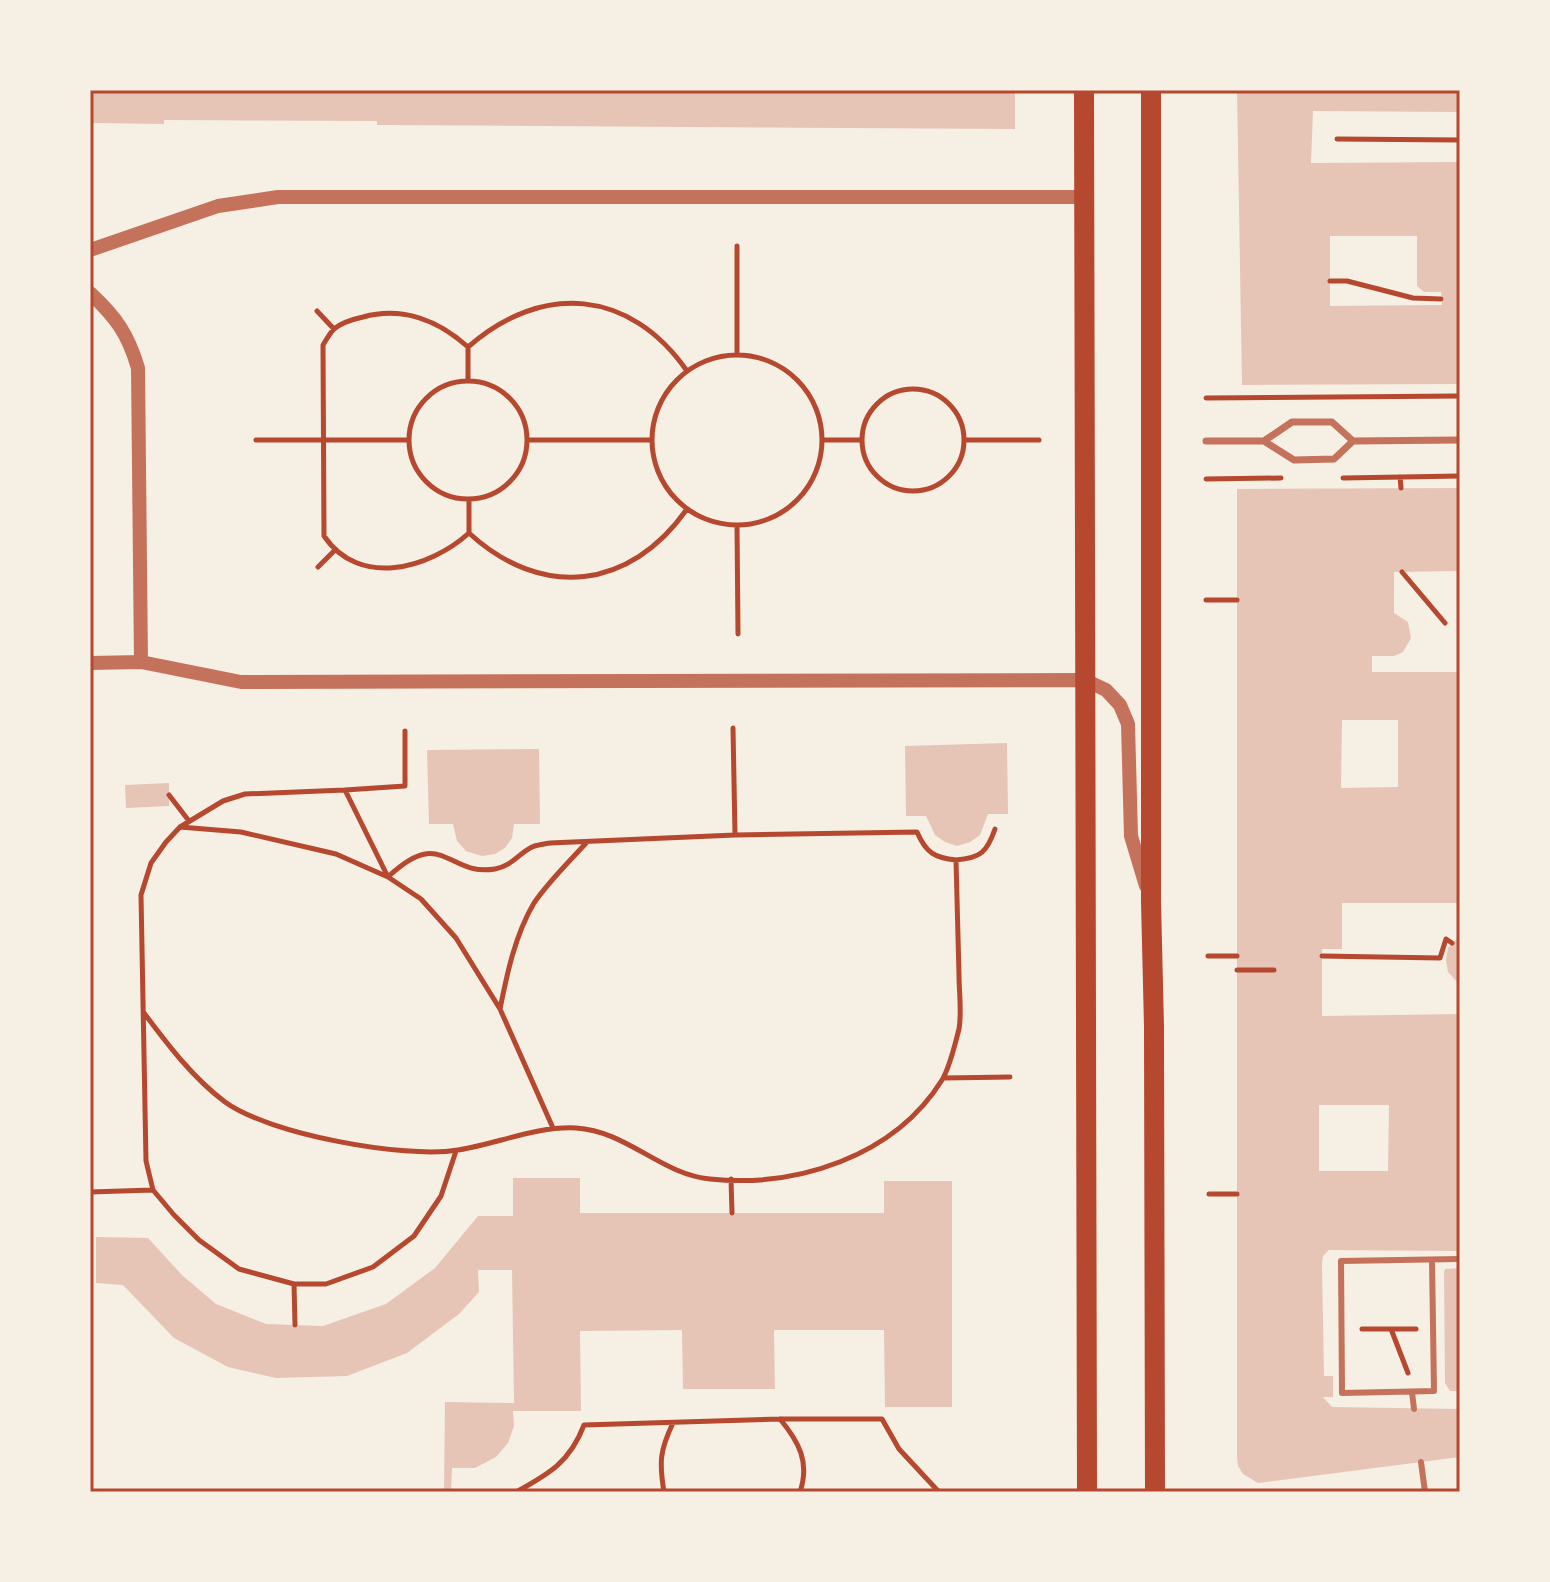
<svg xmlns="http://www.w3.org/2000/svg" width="1550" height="1582" font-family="Montserrat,sans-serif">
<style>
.building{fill:#e6c5b7;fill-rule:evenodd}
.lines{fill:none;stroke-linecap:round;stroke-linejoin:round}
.path{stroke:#b5482f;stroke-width:5}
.service{stroke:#c5725c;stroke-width:6}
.pedestrian{stroke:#c5725c;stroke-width:7}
.tertiary{stroke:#c5725c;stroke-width:14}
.primary{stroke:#b5482f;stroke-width:20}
.neatline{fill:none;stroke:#b5482f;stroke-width:3}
</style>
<rect width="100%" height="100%" fill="#f6efe4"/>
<!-- building -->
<path class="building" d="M91,90H1015V129L377,125V121L164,120V124L93,123Z
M1237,90H1460V112L1313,111L1311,163L1460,162V384L1242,385ZM1330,236H1417V286L1424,292H1441L1442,305L1330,306Z
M1460,488V571L1394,572V613L1408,622L1411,638L1403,652L1394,656H1372V672H1460V903H1342V949H1322V1016L1460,1014V1251L1329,1250L1323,1256L1322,1264L1324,1376H1333V1397H1323L1332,1407L1460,1409V1457L1258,1483L1243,1474L1238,1466L1237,1457V489ZM1342,720H1398V787L1341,788ZM1319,1105H1389L1388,1171H1319Z
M1007,743L1008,814H988L980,835L970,842L957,846L945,842L935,835L926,816H906L905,746Z
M539,749L540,824H514L512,838L505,848L495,854L482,856L466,851L457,841L453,824H429L427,750Z
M169,783V806L126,808L125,785Z
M1460,935V985L1448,972L1446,960L1448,948Z
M513,1178H580V1213H884V1181H952V1407H885L884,1330H774L775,1389H683L682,1330L580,1331L581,1411H513L514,1426L508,1443L496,1457L475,1468H452L451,1492H444L445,1402L514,1403L512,1270H478L479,1292L459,1314L407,1353L347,1376L276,1378L228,1367L174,1338L123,1285L96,1283V1237L148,1238L182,1275L216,1304L266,1324L323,1326L386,1304L435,1268L478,1216H513Z
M1460,1268V1391H1450L1445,1383L1444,1272L1445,1269Z"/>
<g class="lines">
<!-- path -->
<path class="path" d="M1337,139L1460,140
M737,246V355
M1330,281H1347L1413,298L1441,299
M317,311L334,329
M468,347C439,321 403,306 363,317C354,319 341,323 334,329C330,333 326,340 323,345L324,536C359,588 429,569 469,533
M652 440a85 85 0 1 1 170 0a85 85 0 1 1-170 0Z
M468,381V347C542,282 630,289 687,371
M409 440a59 59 0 1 1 118 0a59 59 0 1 1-118 0Z
M862 440a51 51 0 1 1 102 0a51 51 0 1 1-102 0Z
M1206,398L1460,396
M256,440H409
M527,440H652
M822,440H862
M964,440H1039
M1400,477L1401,488
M1343,478L1460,476
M1206,479L1281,478
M469,500V533C542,600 630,590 687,509
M737,525L738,634
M318,567L334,551
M1402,572L1445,623
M1206,600H1237
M733,728L735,835
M405,731V786L345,790L388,877L421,899L456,938L500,1009L553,1128
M345,790L245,794L223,801L180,827L166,842L151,863L141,895L146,1161L153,1190L174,1215L199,1240L239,1269L294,1284H326L373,1267L414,1236L441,1196L456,1151
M169,795L189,821
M956,860C981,858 987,852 995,829
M1208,956H1237
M1322,956L1440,958L1446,939L1452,943
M1237,970H1274
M500,1009C507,974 515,935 534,903C549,881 569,862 587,842
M144,1013C168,1045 193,1078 225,1102C269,1134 404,1159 458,1150C497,1144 536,1126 576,1128C627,1131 660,1174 710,1179C796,1188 894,1157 942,1080C950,1067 955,1044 959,1029C962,1012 959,992 959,975C958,936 957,898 956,860C935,858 926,853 917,832L735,835L550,843C544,844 537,845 532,847C518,854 512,866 495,869C447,877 443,825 388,877L336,854L241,832L180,827
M944,1078L1010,1077
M731,1179L732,1213
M90,1192L153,1190
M1209,1194H1237
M294,1284L295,1325
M1362,1329H1416
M1391,1329L1408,1373
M780,1419C799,1442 810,1462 800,1492
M516,1492C549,1474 570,1462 584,1425L780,1419H882L899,1449L939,1492
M664,1492C659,1462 660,1450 673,1423"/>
<!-- service -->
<path class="service" d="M1432,1260L1434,1391L1342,1393L1341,1261L1458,1259
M1412,1392L1414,1409
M1421,1462L1425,1492"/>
<!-- pedestrian -->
<path class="pedestrian" d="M1206,441H1264L1294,460L1334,459L1353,441
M1264,441L1292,422H1332L1353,441L1460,440"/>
<!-- tertiary -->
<path class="tertiary" d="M90,250L218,206L278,197H1085
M90,293C116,317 128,334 138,368L141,662
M90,663L141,662L241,682L1085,680L1106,690L1120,705L1128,724L1131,836L1146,886"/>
<!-- primary -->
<path class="primary" d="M1084,90L1087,1492
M1151,90V901L1154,1027L1155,1492"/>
</g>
<!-- border -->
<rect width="1550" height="1582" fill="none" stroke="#f6efe4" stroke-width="184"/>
<rect x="92" y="92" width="1366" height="1398" class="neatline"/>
</svg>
